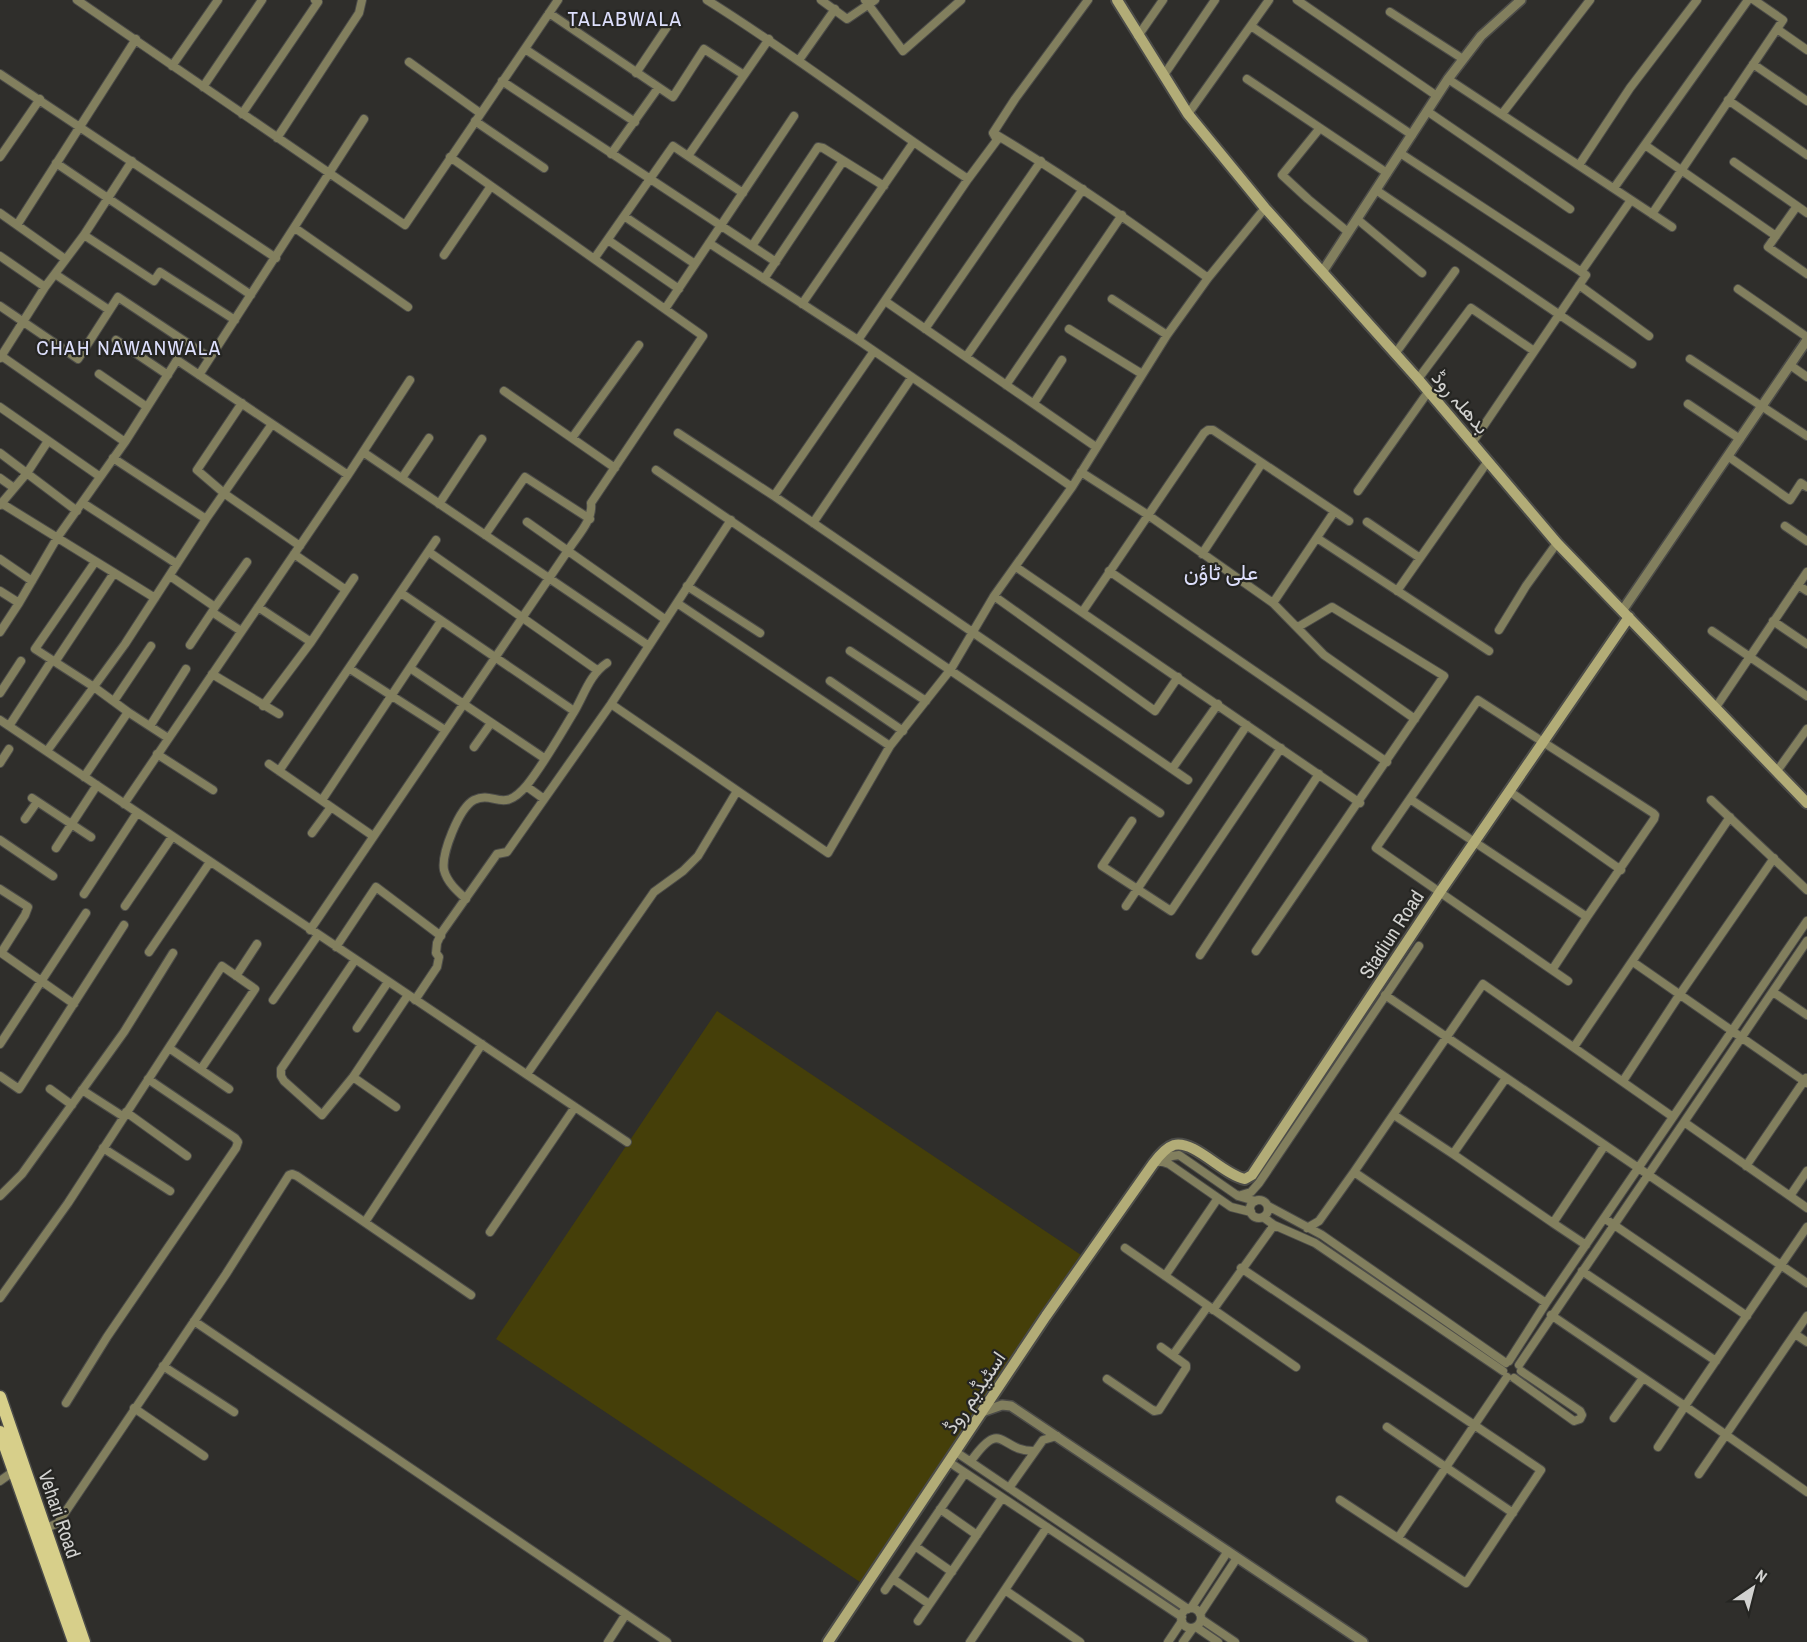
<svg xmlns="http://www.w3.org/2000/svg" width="1807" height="1642" font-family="'Archivo Narrow',Vazirmatn,sans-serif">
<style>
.green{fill:#453f09}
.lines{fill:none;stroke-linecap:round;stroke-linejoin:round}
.minor-casing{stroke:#4c4c49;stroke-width:10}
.tertiary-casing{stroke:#4c4c49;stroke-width:12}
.secondary-casing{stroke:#4c4c49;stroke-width:14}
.primary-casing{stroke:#4c4c49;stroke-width:15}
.minor{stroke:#827f5e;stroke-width:8}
.tertiary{stroke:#827f5e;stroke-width:9}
.secondary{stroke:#b2ac77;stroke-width:10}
.primary{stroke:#d7cf8a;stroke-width:12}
.labels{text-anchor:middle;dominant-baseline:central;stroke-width:4.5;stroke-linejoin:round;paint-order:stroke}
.street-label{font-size:20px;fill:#d2d2d0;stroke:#252522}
.neighbourhood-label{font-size:21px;letter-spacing:1.5px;fill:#dddffc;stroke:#252522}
.quarter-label{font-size:22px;fill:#dddffc;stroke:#252522}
</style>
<rect width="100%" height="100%" fill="#2f2e2b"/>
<!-- green -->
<path class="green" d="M717,1011L1081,1255L860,1582L496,1339Z"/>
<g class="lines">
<defs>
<path id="minor" d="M77,0L405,225L558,0
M707,0C797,56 880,121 968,179
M821,0L847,19L875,0
M865,0L903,51L961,0
M1297,0L1437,96
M1390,12L1463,59
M549,13L673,97L704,49L744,75
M1251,26L1412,135
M1777,29L1807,50
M1138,36L1163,0
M525,49L635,122
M799,60L835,9
M409,62L480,113
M1753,64L1807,101
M172,66L218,0
M636,73L667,27
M0,74L276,258
M1164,75L1215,0
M1247,79L1387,173
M1448,79L1672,227
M502,81L776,262
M203,87L262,0
M1728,100L1807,155
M1427,111L1570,209
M242,114L318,2L315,0
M1188,114L1269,0
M1502,114L1590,0
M475,121L544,168
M1320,128L1282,175L1308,199L1348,232
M995,134C1069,178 1138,227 1208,278
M277,138L359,13L362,0
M1645,145L1776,236
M1400,153L1586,275L1472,443
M611,154L658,88
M688,156L769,39
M0,157L40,99
M1734,162L1807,213
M56,163L251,295
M1579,165L1630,88L1697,0
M1614,188L1748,0
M1376,190L1632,364
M1797,206L1768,247L1807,274
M0,213L65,259
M1652,214L1783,20L1754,0
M624,216L695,264
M1357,219L1422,273
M17,225L136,39
M295,228L408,307
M84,235L154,281L160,272L235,320
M608,240L679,289
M709,243L858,340L1072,487
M752,246L818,147L823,148L884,186
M444,255L491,186
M0,256L45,287
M594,259L673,146L743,193
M1581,272L1631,200
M55,274L109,310
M764,279L843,161
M1579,285L1649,336
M1738,289L1807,337
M1112,299L1167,335
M885,301L1096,447
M802,304L913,143
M0,306L78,359L118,297L210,358
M665,309L794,116
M925,329L1041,161
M1069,329L1142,374
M116,340L168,375
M858,340L968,179L997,140L993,133L1015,99L1088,0
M1395,354L1455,271
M0,355L125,442
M966,357L1083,189
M0,358L45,287L84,235L132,161
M1690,359L1807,436
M1790,365L1807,377
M99,374L147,407
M199,375L364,119
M1418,379L1471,308L1534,351
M1006,385L1122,215
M504,391L615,468
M242,403L197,470L225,494L300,546
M1034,403L1062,360
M1688,404L1740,439
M0,407L99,476
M678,433L774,496L1188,780
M572,438L639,345
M363,452L649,646
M0,453L77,511
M1729,457L1790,500L1801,483L1807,487
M113,458L206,519
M656,470L1160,813
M1081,472L1148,515L1273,603L1324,655L1415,719
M0,478L14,488
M402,478L429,438
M1358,491L1428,392
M774,496L874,351
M1,503L155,598
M83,503L177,564
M439,504L482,439
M0,505L27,473L48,441
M527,522L666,620
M1367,522L1420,558
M813,523L912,377
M1785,526L1807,541
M485,535L525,477L590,519
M1317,538L1489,651
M429,552L597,670
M294,554L346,590
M1202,554L1262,463
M0,559L32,581
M95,562L35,649L94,687L128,712
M1016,567L1360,803
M1109,571L1387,762
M170,576L215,607L212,612L241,631
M1798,585L1807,591
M687,586L760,633
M0,591L19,603
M1397,591L1488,461
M401,593L574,711
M994,596L1155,711L1178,677
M677,603L890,746
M1273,603L1334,512
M215,607L247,562
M258,607L311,642
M1083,611L1204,433L1208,430H1213L1349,521
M1773,621L1807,644
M1499,630L1526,586L1557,543
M1712,631L1807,696
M0,632L19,603L57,538L125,442L177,360L348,475
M190,645L212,612
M850,651L926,701
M55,662L114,573
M410,668L544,758
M350,669L445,730
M212,674L279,714
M830,681L903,731
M0,693L21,661
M114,701L151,646
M611,704L828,853L890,746L951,669L994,596L1072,487L1167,335L1208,278L1265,208
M263,706L311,642L354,578
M1716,707L1807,572
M0,720L627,1142
M9,726L52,660
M150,726L186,669
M474,747L491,723
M47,751L125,644L206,519L272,424
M157,754L213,790
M0,763L9,749
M269,764L373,836
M1172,769L1218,704
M279,771L436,540
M1777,771L1807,729
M84,777L128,712L168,738
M526,786L544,799
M1509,791L1621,870
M32,798L91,837
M1410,799L1587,917L1552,970L1376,848L1478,700L1653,813L1655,815L1654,819L1587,917
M322,800L441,621
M1711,800L1807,890
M124,804L348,475L410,380
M25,819L37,802
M1132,821L1102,866L1171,911L1281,748
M312,833L331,807
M0,840L53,876
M56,848L97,785
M0,889L28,907L25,915L1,953
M84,894L137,813
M466,899C457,891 447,882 444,870C441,854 459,808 474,800C495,790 502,815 527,785C543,765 560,735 574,712C584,695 590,674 607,663
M125,906L172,837
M1126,906L1247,725
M310,930L571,546C580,533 593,519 591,503L703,336L450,157
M336,947L376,887L441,936
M1256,951L1444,676L1332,607L1298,627
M0,952L74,1004
M149,952L210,862
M1200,955L1319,774
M355,960L281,1069V1076L284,1081L322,1115L353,1077L408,995
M1633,962L1807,1083
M1552,970L1568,981
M236,976L257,944
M1773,992L1807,1015
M1385,995L1807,1283
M273,1000L318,935
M415,1000L437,967L439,957L436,953L437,943L442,932L497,854L507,852L611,704L731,520
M357,1028L388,982
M0,1044L86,913
M1574,1047L1730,817
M169,1048L229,1089
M527,1074L654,892L683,871L698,856L737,791
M0,1076L19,1089L124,925
M353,1077L396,1107
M1506,1078L1453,1154L1553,1223L1605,1145
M1623,1081L1680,994L1774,858
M50,1089L72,1105
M82,1090L124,1117
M126,1112L187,1156
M1394,1115L1453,1154
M1684,1122L1807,1208
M103,1148L170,1191
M1160,1161L1169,1164L1231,1207L1251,1212
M1154,1163L1172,1156L1179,1155L1238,1196L1255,1201
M1746,1166L1806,1078
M1354,1172L1546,1303
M0,1196L22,1174L124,1032L173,953
M1238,1196L1251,1192L1259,1183L1419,946
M1790,1196L1807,1171
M1250 1209a9 9 0 1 1 18 0a9 9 0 1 1-18 0Z
M1268,1206L1322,1235L1506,1363
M1263,1217L1274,1225L1315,1243L1503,1371
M1604,1218L1747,1316
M365,1222L482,1044
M1553,1223L1586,1245
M1307,1228L1319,1221L1354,1172L1483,984L1673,1117
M490,1232L575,1107
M1125,1248L1296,1367
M1241,1268L1541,1470L1466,1583L1340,1500
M1582,1271L1716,1361
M1165,1276L1218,1198
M0,1298L68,1203L222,966L255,989L201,1069
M1213,1310L1274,1225
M1551,1315L1685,1406L1807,1227
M194,1321L667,1642
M1795,1334L1807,1342
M1173,1355L1208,1306
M1509,1361L1546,1303L1807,921
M1519,1365L1807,941
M163,1366L234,1412
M1514,1378L1574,1421L1580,1419L1582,1415L1580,1411L1521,1371
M1107,1379L1154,1411L1159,1410L1186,1368V1365L1161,1347
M66,1403L107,1337L236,1148L238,1142L235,1138L148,1079
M134,1408L204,1456
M1614,1418L1643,1378
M1387,1427L1513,1513
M1658,1447L1685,1406L1807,1492
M956,1452L1188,1609
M971,1461C1003,1416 999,1452 1035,1451
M949,1462L1182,1617
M1699,1474L1807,1316
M0,1481L14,1471
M1009,1488L1043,1440L1057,1436
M940,1509L977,1535
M44,1529L58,1523L226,1274L289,1175L292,1174L297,1176L471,1295
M1398,1538L1507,1377
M915,1546L952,1572
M893,1579L929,1604
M885,1590L965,1473
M1005,1590L1080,1642
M1191,1608L1228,1551
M1181 1618a10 10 0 1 1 20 0a10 10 0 1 1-20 0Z
M1200,1614L1237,1558
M1201,1619L1235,1642
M918,1621L1002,1498
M1196,1627L1218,1642
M608,1642L626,1614
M970,1642L1047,1527
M1168,1642L1182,1621
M1183,1642L1193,1628"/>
<path id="tertiary" d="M1323,271L1448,79L1481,36L1521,0
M1622,611L1807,340
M982,1412L1002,1405L1011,1406L1363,1642"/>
<path id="secondary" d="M1117,0L1188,114L1265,208L1418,379L1557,543L1807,803
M828,1642L1046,1316L1153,1164C1158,1157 1165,1148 1174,1145C1195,1140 1223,1175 1245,1179L1252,1175L1440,892L1629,617"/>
<path id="primary" d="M0,1397L84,1642
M0,1432L74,1642"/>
</defs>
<!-- minor casing -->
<use href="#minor" class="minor-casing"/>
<!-- tertiary casing -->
<use href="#tertiary" class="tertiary-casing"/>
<!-- secondary casing -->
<use href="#secondary" class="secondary-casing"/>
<!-- primary casing -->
<use href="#primary" class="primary-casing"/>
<!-- minor -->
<use href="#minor" class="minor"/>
<!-- tertiary -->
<use href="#tertiary" class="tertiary"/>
<!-- secondary -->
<use href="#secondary" class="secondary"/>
<!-- primary -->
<use href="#primary" class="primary"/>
</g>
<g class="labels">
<!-- street labels -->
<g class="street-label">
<text transform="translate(1461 402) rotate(49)">بدھلہ روڈ</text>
<text transform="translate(1391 934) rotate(-57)">Stadiun Road</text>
<text transform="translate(974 1392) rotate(-56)">اسٹیڈیم روڈ</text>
<text transform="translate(60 1514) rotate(71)">Vehari Road</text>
</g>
<!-- neighbourhood labels -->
<g class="neighbourhood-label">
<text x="625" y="18">TALABWALA</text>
<text x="129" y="347">CHAH NAWANWALA</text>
</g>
<!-- quarter labels -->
<g class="quarter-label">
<text x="1221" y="572">علی ٹاؤن</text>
</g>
</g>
<!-- north arrow -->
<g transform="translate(1753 1588) rotate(35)" stroke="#252522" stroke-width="4.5" paint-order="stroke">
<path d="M0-4.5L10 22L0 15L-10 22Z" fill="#d2d2d0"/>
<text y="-9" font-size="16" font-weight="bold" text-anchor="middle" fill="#d2d2d0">N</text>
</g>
</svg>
